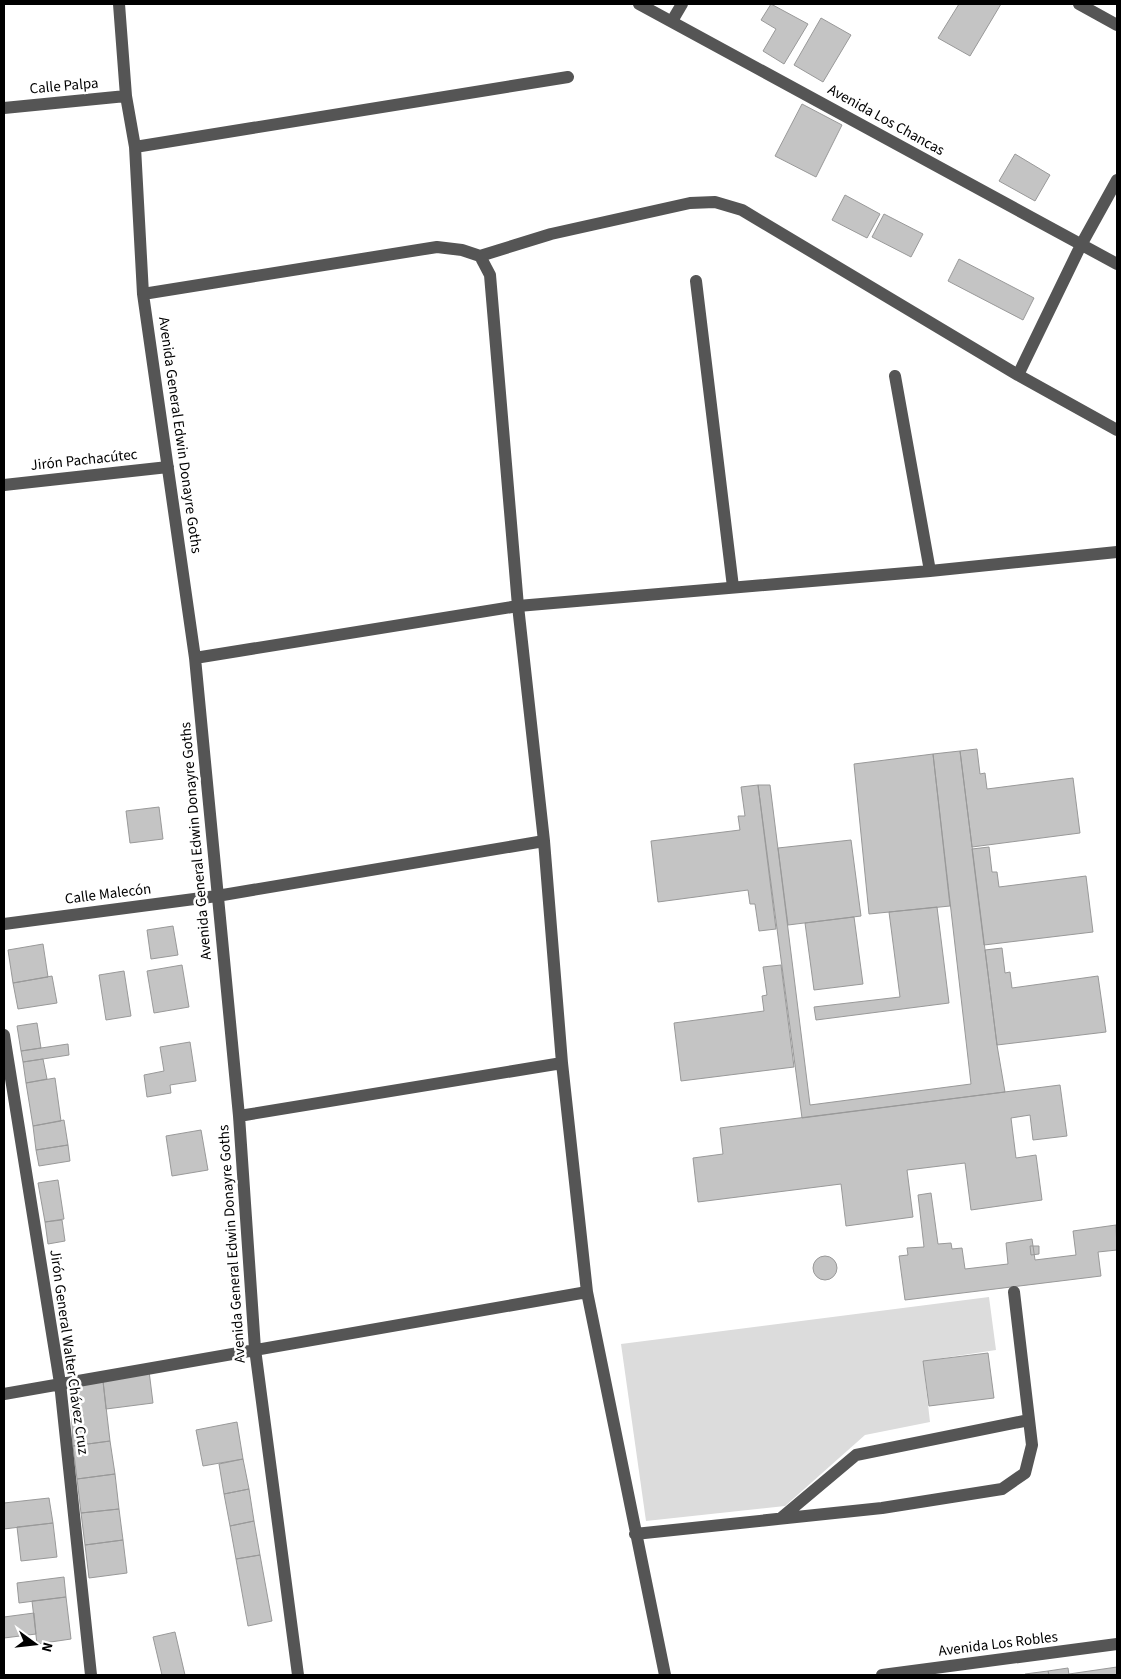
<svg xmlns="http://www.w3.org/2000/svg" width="1121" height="1679" font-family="'Source Sans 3',sans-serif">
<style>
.green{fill:#dcdcdc}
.building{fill:#c4c4c4;stroke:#999}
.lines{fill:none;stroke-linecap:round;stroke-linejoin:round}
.minor{stroke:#555;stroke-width:12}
.labels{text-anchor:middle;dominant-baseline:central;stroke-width:5;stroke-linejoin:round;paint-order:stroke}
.street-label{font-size:15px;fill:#000;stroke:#fff}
</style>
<rect width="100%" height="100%" fill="#fff"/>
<!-- green -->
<path class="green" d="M989,1297L996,1350L923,1361L930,1422L865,1435L785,1506L646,1521L621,1344Z"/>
<!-- building -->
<path class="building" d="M771,4L808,24L784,64L763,51L776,29L761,20Z
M959,4H1001L970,56L938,38Z
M821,18L851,35L823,82L794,65Z
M802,104L842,125L816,177L775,156Z
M1015,154L1050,175L1035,201L999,181Z
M845,195L880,214L867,238L832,220Z
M884,214L923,234L911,257L872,237Z
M959,259L1034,298L1023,320L948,281Z
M977,749L980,774L985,773L987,789L1073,778L1080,833L972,847L960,751Z
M960,751L997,1045L1005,1092L802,1118L758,785H770L810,1105L971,1084L933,754Z
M933,754L950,906L869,914L854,764Z
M758,785L776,929L759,931L755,904H750L748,890L658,902L651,841L740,830L738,816H745L741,787Z
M159,807L163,839L130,843L126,811Z
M851,840L861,916L788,925L778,848Z
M989,847L992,872H997L999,887L1086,876L1093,932L984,945L972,849Z
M937,907L949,1003L816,1020L814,1007L900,997L889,912Z
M854,917L863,984L814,990L805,923Z
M173,926L178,955L151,959L147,930Z
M43,944L48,977L13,983L8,950Z
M1002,948L1005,973L1010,972L1012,988L1098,976L1106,1032L997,1045L985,950Z
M182,965L189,1007L154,1013L147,971Z
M781,965L794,1067L681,1081L674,1023L764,1011L762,996L767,995L763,967Z
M124,971L131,1016L106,1020L99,975Z
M52,976L57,1003L18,1009L13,983Z
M37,1023L41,1048L21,1051L17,1026Z
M190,1042L196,1081L170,1085L171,1093L147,1097L144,1075L164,1071L160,1047Z
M68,1044L69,1055L23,1062L21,1051Z
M43,1059L47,1079L26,1083L23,1062Z
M55,1078L61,1121L33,1126L26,1083Z
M1060,1085L1067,1136L1033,1140L1030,1115L1011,1118L1016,1158L1036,1155L1042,1200L971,1210L965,1163L907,1170L913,1217L846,1226L841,1184L698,1202L693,1158L723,1154L720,1128Z
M64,1120L68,1145L36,1150L33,1126Z
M201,1130L208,1170L172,1176L166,1136Z
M68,1145L70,1161L39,1166L36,1150Z
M58,1180L64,1219L45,1222L38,1183Z
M931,1193L938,1244L951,1243L952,1249L962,1248L965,1269L1008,1264L1006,1243L1032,1239L1035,1260L1076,1255L1073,1231L1116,1225L1117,1250L1098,1252L1101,1276L905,1300L899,1256L908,1255L907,1248L924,1247L918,1195Z
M62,1220L65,1241L48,1244L45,1222Z
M1030,1246H1039V1254L1031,1255Z
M813 1268a12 12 0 1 1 24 0a12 12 0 1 1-24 0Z
M988,1353L994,1398L929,1406L923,1361Z
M149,1371L153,1403L106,1409L103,1381Z
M103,1381L110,1441L73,1446L70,1385Z
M237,1422L243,1459L203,1466L196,1430Z
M110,1441L115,1474L77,1479L73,1446Z
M243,1459L249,1489L224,1494L219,1464Z
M115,1474L119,1509L81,1513L77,1479Z
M249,1489L254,1521L230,1526L224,1494Z
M49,1498L53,1523L4,1529V1503Z
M119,1509L123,1540L85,1545L81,1513Z
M254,1521L260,1555L236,1559L230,1526Z
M53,1523L57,1557L21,1561L17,1527Z
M123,1540L127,1573L89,1578L85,1545Z
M260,1555L272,1621L248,1626L236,1559Z
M64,1577L66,1597L19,1603L17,1583Z
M66,1597L71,1639L37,1644L32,1601Z
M34,1613L36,1634L4,1638V1617Z
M175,1632L185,1675H162L153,1637Z
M1117,1667V1675H1069V1674Z
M1068,1668L1069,1675H1049L1048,1671Z
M1048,1671L1049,1675H1025V1674Z"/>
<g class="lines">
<!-- minor -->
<path class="minor" d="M119,4L126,96L135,147L143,294L195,658L239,1116L255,1349L298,1675
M639,4L1117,264
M1079,4L1117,25
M672,21L682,4
M4,108L126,96
M135,147L568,77
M480,256L490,275L518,606L544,841L562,1063L587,1292L665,1675
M696,281L733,587
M143,294L437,247L462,250L480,256L551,234L690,203L715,202L742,210L1018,375L1117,430
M1018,375L1081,245L1117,180
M895,376L930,571
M4,485L168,467
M195,658L518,606L930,571L1117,552
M4,924L217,896L544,841
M4,1035L60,1383L91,1675
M239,1116L562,1063
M4,1394L587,1292
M781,1518L856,1455L1029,1420
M635,1534L882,1508L1002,1489L1025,1473L1032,1445L1014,1292
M882,1675L1117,1644"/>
</g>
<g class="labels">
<!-- street labels -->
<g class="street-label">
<text transform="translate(64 86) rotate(-5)">Calle Palpa</text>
<text transform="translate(886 120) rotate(29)">Avenida Los Chancas</text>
<text transform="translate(180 435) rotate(82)">Avenida General Edwin Donayre Goths</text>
<text transform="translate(84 460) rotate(-6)">Jirón Pachacútec</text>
<text transform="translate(196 841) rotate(-95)">Avenida General Edwin Donayre Goths</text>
<text transform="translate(108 894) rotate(-7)">Calle Malecón</text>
<text transform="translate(232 1244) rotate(-94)">Avenida General Edwin Donayre Goths</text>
<text transform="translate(69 1352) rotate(82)">Jirón General Walter Chávez Cruz</text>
<text transform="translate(998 1644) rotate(-7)">Avenida Los Robles</text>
</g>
</g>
<!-- border -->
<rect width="1121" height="1679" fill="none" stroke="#000000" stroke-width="10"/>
<!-- north arrow -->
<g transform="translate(35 1644) rotate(105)" stroke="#ffffff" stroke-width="4" paint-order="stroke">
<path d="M0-4L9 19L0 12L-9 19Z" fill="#000000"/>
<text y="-8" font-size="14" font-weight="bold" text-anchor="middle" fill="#000000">N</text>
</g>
</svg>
